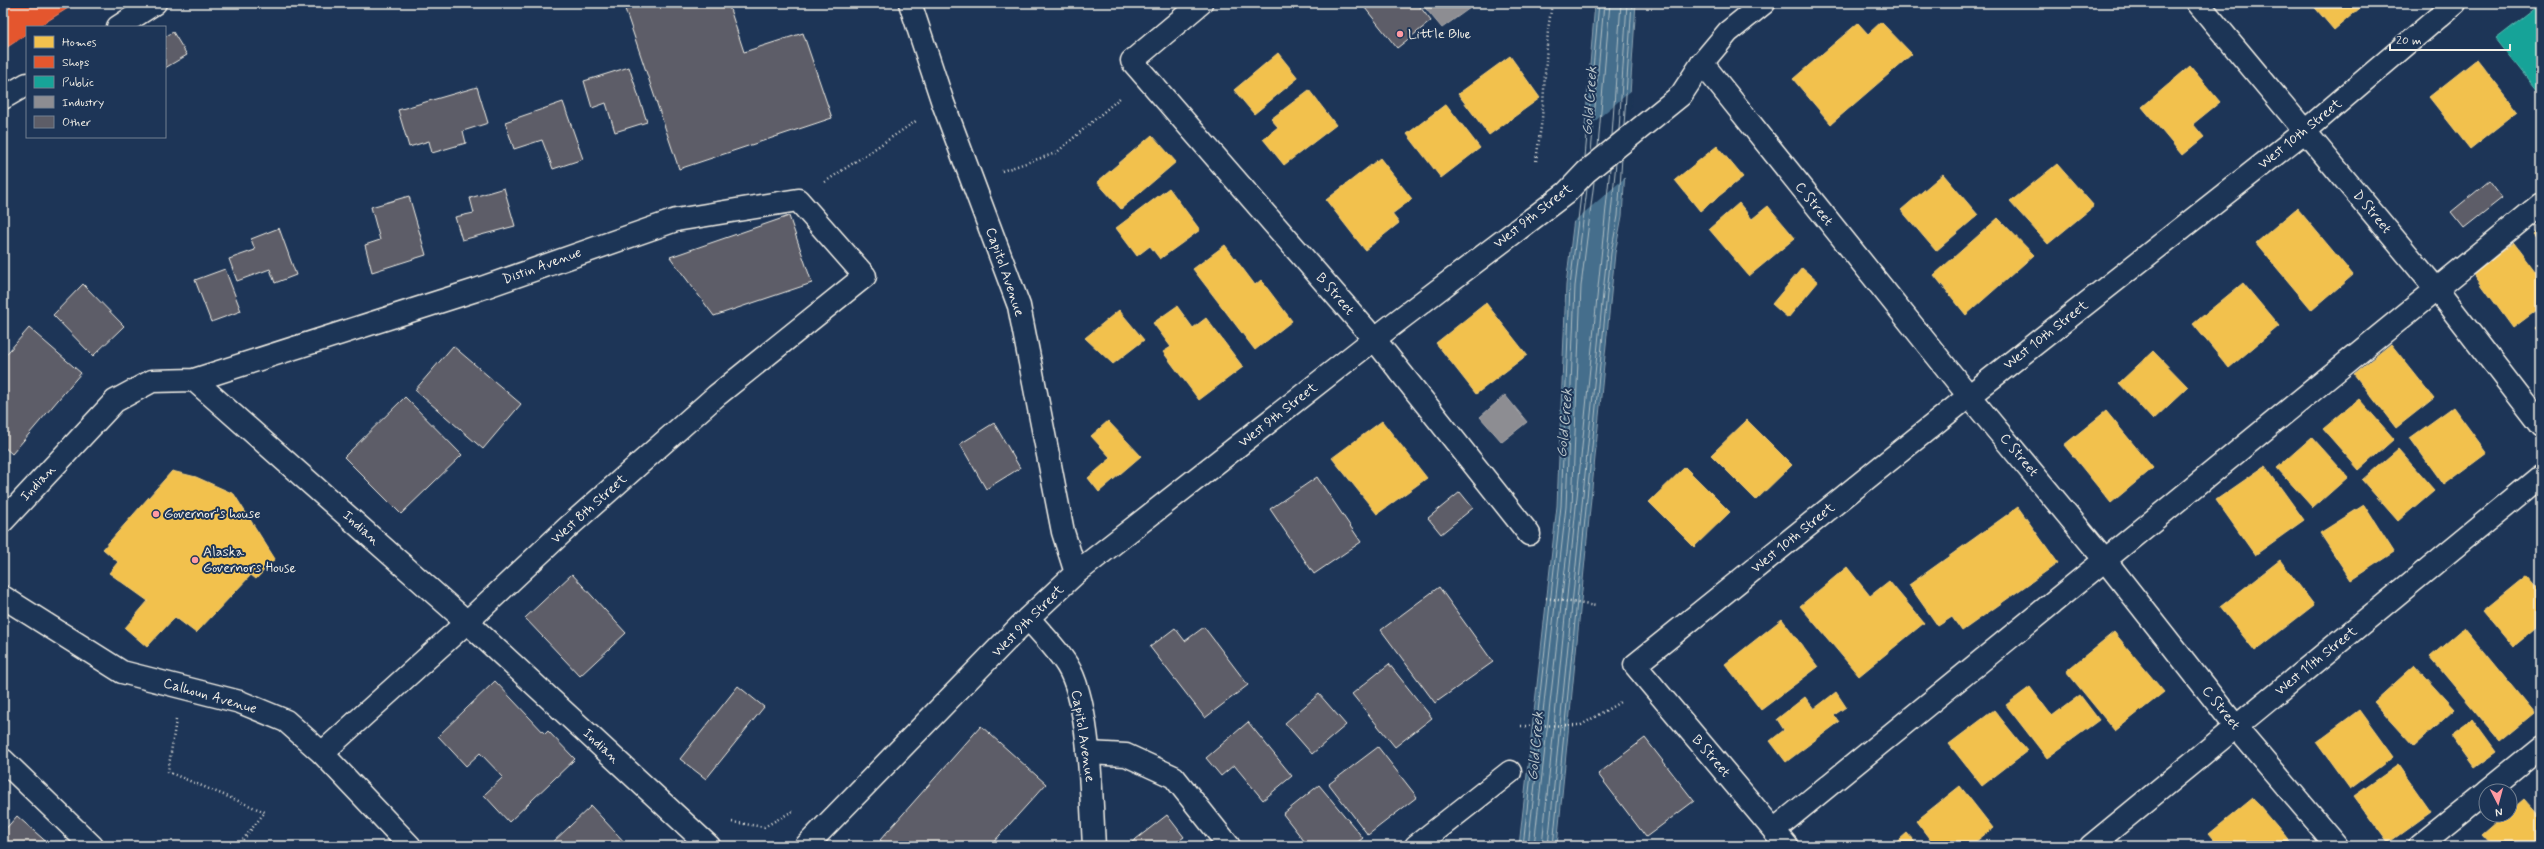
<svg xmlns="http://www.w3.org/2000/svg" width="2544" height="849" font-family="Mynerve,sans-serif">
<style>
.water{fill:#456e8c;stroke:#8ba2b1}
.pier{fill:#1d3557}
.homes{fill:#f2c14e;stroke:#f3cf7c}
.shops{fill:#e4572e;stroke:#e98566}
.public{fill:#17a398;stroke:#59bab0}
.industry{fill:#8d8d92;stroke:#acabac}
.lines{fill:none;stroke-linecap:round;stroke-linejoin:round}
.shore{stroke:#aebdc3;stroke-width:1}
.building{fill:#5d5d67;stroke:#f4f1e8}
.lane-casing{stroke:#f4f1e8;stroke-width:25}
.street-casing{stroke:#f4f1e8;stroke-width:25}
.secondary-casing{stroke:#f4f1e8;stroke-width:25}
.path{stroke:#f4f1e8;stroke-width:2.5;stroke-dasharray:1 3;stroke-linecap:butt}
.lane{stroke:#1d3557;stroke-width:22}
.street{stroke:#1d3557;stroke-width:22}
.secondary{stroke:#1d3557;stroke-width:22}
.poi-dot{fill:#ff9aa2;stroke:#1d3557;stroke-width:1.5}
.labels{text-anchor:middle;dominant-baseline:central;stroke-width:4;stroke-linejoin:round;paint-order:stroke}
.poi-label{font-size:14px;fill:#f4f1e8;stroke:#1d3557;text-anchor:start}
.street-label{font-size:14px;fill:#f4f1e8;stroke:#1d3557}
.water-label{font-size:15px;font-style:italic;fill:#b7c3c8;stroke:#1d3557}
</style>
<rect width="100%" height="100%" fill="#1d3557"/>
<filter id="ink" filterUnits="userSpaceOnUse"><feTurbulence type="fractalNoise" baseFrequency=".025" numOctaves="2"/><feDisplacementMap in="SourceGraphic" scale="8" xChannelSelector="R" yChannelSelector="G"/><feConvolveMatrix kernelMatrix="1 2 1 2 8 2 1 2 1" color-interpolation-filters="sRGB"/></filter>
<g filter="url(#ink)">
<!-- water -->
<path class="water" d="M1595,3H1636L1622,216L1615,253L1557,846H1519L1557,506L1566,285L1585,127Z"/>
<!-- pier -->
<path class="pier" d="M1632,90L1627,176L1572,223L1582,132Z"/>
<!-- homes -->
<path class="homes" d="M2311,3H2366L2334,30Z
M1881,22L1912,54L1831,124L1793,79L1858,23L1868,34Z
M1278,53L1298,78L1254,114L1234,90Z
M1510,56L1540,98L1489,135L1458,94Z
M2477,59L2518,111L2470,149L2429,97Z
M2190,66L2220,102L2193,124L2204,137L2182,155L2142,107Z
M1309,90L1336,125L1284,165L1263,139L1278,127L1271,119Z
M1446,104L1480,148L1441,178L1407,134Z
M1152,135L1176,162L1121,209L1097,182Z
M1717,146L1743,177L1700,211L1675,180Z
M1380,158L1412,199L1392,214L1399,223L1365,250L1326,200Z
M2057,164L2094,206L2048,244L2010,202Z
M1943,174L1978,215L1936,251L1901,210Z
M1169,188L1200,230L1160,259L1150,246L1137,256L1116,228Z
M1739,203L1752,219L1768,206L1795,238L1749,276L1709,229Z
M2297,208L2353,275L2312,310L2256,243Z
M1998,218L2034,255L1966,315L1934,275Z
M2541,227V241L2534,233Z
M2514,243L2541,279V307L2513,328L2473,273Z
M1225,245L1255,285L1261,280L1292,321L1255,350L1193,269Z
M1802,268L1818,282L1788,318L1772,304Z
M2243,283L2279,326L2229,368L2193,324Z
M1486,303L1527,355L1476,394L1436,343Z
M1177,306L1193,328L1206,318L1243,367L1199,400L1163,352L1171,347L1153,323Z
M1119,310L1144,340L1113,364L1085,338Z
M2541,323V335L2535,328Z
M2391,344L2434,398L2396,428L2354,374Z
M2153,351L2188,387L2153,420L2119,383Z
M2359,399L2394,439L2359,470L2323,429Z
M2453,407L2487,453L2444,485L2410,438Z
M2106,411L2153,468L2111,503L2064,445Z
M1747,420L1792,465L1756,500L1711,455Z
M1108,421L1141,456L1099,492L1088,478L1111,458L1091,436Z
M1382,421L1427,478L1377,514L1332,458Z
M2312,437L2348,477L2313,508L2277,468Z
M2398,449L2434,490L2398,521L2362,480Z
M2265,466L2304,520L2255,555L2216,500Z
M1685,467L1730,512L1694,547L1649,502Z
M172,471L196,477L234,494L275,559L256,579L251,575L196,633L175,617L147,647L125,628L148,601L109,573L118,562L103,549Z
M2364,505L2394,552L2351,580L2320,533Z
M2018,507L2058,563L1962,631L1952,617L1938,626L1909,585Z
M2280,560L2314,605L2255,651L2220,607Z
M1847,567L1870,596L1889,581L1924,623L1859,676L1800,606Z
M2527,575L2541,591V624L2513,647L2483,611Z
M1782,619L1818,667L1761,710L1725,664Z
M2464,628L2534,713L2500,741L2430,657Z
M2114,632L2164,692L2115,731L2066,671Z
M2415,665L2455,709L2414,746L2374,702Z
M2030,687L2052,716L2080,695L2099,720L2047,758L2006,705Z
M1836,692L1846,707L1834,715L1839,722L1786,762L1770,741L1784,730L1777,719L1805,697L1814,709Z
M1994,710L2027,751L1982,786L1949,744Z
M2359,710L2393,757L2350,789L2316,742Z
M2472,719L2496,752L2474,768L2450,735Z
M2398,765L2431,812L2388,843L2354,796Z
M1960,786L1993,828L1970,846H1935L1916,821Z
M2253,798L2294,846H2219L2209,834Z
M2524,799L2541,818V846H2492L2482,835L2505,815H2510V811Z
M1907,833L1918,846H1892Z"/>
<!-- shops -->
<path class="shops" d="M3,3H76L38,27H27V34L3,50Z"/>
<!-- public -->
<path class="public" d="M2541,4V96L2496,39Z"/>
<!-- industry -->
<path class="industry" d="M1421,3H1477L1442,28Z
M1505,395L1527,422L1502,442L1480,417Z"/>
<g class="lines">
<!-- shore -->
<path class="shore" d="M1624,126L1632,3
M1619,130L1627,3
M1612,135L1621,3
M1598,147L1610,3
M1591,153L1604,3
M1585,157L1599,3
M1523,846L1561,506L1570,286L1581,195
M1528,846L1566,507L1575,286L1587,189
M1534,846L1572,507L1581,286L1594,182
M1542,846L1610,168
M1548,846L1616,163
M1553,846L1611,253L1618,216L1622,158"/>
</g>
<!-- building -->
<path class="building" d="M623,3H728L744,52L803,33L832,118L679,169Z
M1361,3H1417L1431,21L1397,48Z
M173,32L187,55L165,68V37Z
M629,67L647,122L615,132L606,103L592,108L584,81Z
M477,87L488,123L463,131L466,143L432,153L429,141L409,147L398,110Z
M563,102L583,159L553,169L542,140L514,149L505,122Z
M2489,181L2502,198L2464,228L2451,212Z
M504,188L515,226L462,240L455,217L474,213L470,198Z
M409,196L426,255L372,272L365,245L380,240L371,207Z
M789,216L812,283L714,316L670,257Z
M279,228L296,275L275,283L270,269L237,281L229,259L255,250L251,239Z
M225,269L241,311L211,322L195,280Z
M83,284L124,326L93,356L53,315Z
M29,328L81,373L12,454L3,446V358Z
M453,346L521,404L483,449L415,390Z
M405,397L462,455L401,514L344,457Z
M994,423L1020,468L986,489L960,444Z
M1317,477L1361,542L1314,574L1270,509Z
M1460,492L1473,508L1441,534L1428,518Z
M572,574L626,633L580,676L525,618Z
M1439,587L1493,662L1435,703L1381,630Z
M1204,627L1248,685L1205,718L1150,647L1175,628L1185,641Z
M1389,664L1432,718L1395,747L1352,694Z
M495,681L545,734L548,731L575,759L509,822L484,795L503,777L480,753L466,766L438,736Z
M738,686L764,707L706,779L680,759Z
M1319,694L1346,725L1312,754L1285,723Z
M1248,722L1292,776L1263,800L1234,765L1221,776L1206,758Z
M981,726L1046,784L990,846H887L880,840Z
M1645,738L1694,801L1646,837L1598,774Z
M1378,747L1417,797L1368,835L1329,784Z
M1319,785L1363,838L1353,846H1308L1283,814Z
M591,806L628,846H551L550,845Z
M1167,815L1184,837L1173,845L1174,846H1127Z
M17,816L51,846H3V832Z"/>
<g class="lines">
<defs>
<path id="lane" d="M2487,791L2541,747
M1774,830L2541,204
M2419,846L2486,792"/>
<path id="street" d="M1201,3L1132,61L1375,340L1529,534
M2198,3L2437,290L2541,425
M118,27L155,3
M1702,63L1969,396L2105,560L2236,727L2337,846
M3,98L27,84
M3,521L115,401L152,381L194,380L467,622L567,528L716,396L865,276L798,200L676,220L476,290L194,380
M1088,753L1126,755L1174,777L1229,846
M3,760L92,846
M1416,846L1510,772
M1787,846L1635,665L1969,396L2305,131L2455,3
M2091,846L2541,476"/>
<path id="secondary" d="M910,3L943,103L1019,306L1063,532L1076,573
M3,597L122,672L240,702L286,721L322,753L410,846
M1028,618C1041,633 1057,649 1067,665C1091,703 1091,800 1094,846
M322,753L467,622L709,846
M806,846L1028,618L1076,573L1391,326L1566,193L1586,172L1681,95L1702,63L1728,32L1764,3"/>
</defs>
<!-- lane casing -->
<use href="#lane" class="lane-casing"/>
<!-- street casing -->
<use href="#street" class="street-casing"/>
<!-- secondary casing -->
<use href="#secondary" class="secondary-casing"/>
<!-- path -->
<path class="path" d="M1536,161L1542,119L1548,30L1552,3
M1002,171L1056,153L1121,97
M825,182L916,121
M1546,598L1596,606
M176,720L168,772L265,812L238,846
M1521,726L1581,725L1622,701
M732,822L764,827L793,811"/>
<!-- lane -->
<use href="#lane" class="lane"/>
<!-- street -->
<use href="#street" class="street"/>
<!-- secondary -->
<use href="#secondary" class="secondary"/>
</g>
</g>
<!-- markers -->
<g class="poi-dot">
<circle cx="1400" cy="34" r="4"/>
<circle cx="156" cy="514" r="4"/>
<circle cx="195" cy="560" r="4"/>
</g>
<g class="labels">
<!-- poi labels -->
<g class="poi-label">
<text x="1408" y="34">Little Blue</text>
<text x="164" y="514">Governor's house</text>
<text x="203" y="552">Alaska<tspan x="203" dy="16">Governors House</tspan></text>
</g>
<!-- street labels -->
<g class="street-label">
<text transform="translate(2300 134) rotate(-39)">West 10th Street</text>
<text transform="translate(1814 204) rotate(51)">C Street</text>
<text transform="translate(2372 212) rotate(50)">D Street</text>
<text transform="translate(1533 216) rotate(-38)">West 9th Street</text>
<text transform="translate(542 266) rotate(-20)">Distin Avenue</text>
<text transform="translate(1005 272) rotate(71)">Capitol Avenue</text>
<text transform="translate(1335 294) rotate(49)">B Street</text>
<text transform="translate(2046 335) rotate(-38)">West 10th Street</text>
<text transform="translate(1278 415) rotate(-38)">West 9th Street</text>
<text transform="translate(2019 455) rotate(50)">C Street</text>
<text transform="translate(38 483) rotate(-47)">Indian</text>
<text transform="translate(589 509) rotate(-42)">West 8th Street</text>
<text transform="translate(361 528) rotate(42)">Indian</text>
<text transform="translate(1793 538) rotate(-39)">West 10th Street</text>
<text transform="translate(1028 621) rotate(-45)">West 9th Street</text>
<text transform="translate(2316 661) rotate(-39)">West 11th Street</text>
<text transform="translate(210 696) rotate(16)">Calhoun Avenue</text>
<text transform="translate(2221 708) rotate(51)">C Street</text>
<text transform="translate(1083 736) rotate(81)">Capitol Avenue</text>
<text transform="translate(601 746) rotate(43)">Indian</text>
<text transform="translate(1711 756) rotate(49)">B Street</text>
</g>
<!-- water labels -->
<g class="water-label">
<text transform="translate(1590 101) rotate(-86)">Gold Creek</text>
<text transform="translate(1565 423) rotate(-85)">Gold Creek</text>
<text transform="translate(1536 746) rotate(-85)">Gold Creek</text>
</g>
</g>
<!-- margin -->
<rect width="2544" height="849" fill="none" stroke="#1d3557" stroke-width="16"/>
<rect x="8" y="8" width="2528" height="833" fill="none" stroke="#f4f1e8" stroke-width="1.5" filter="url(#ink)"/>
<!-- legend -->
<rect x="26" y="26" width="140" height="112" fill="#1d3557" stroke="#738091"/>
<rect x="34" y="36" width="20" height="12" fill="#f2c14e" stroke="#738091"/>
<text x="62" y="46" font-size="12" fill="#f4f1e8">Homes</text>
<rect x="34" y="56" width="20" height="12" fill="#e4572e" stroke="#738091"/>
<text x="62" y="66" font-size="12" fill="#f4f1e8">Shops</text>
<rect x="34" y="76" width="20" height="12" fill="#17a398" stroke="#738091"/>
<text x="62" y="86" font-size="12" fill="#f4f1e8">Public</text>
<rect x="34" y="96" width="20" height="12" fill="#8d8d92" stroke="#738091"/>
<text x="62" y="106" font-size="12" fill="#f4f1e8">Industry</text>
<rect x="34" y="116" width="20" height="12" fill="#5d5d67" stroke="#738091"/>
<text x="62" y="126" font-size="12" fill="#f4f1e8">Other</text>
<!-- north arrow -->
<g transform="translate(2498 803) rotate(174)"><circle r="19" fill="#1d3557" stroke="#738091"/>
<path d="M0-3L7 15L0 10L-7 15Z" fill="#ff9aa2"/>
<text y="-6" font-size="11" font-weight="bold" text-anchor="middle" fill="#f4f1e8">N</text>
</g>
<!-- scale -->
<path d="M2390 44v6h120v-6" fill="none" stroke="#f4f1e8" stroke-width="2"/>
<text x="2396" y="44" font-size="12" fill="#f4f1e8" stroke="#1d3557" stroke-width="3" paint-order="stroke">20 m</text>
</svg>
